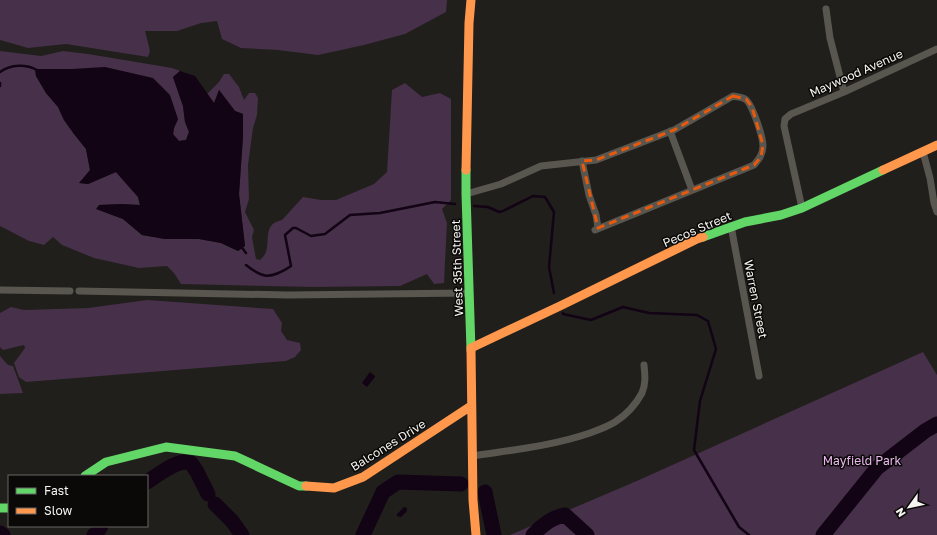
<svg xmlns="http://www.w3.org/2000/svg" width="937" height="535" font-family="'Golos Text',sans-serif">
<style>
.green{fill:#473049}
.water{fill:#120315}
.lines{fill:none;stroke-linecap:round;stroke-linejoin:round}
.stream{stroke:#120315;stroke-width:2.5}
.river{stroke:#120315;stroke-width:15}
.street{stroke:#58564f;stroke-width:7}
.fast{stroke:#63d668;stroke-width:9}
.slow{stroke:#ff974d;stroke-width:9}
.marked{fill:none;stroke:#e8590c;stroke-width:3;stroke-dasharray:8 5;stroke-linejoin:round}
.labels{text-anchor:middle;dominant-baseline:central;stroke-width:3;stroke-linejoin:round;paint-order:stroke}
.street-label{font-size:12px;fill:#f5f4f0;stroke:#0a0907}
.park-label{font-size:12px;fill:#ecb9f1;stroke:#0a0907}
</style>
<rect width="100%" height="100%" fill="#201f1b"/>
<!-- green -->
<path class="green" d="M0,0H447L446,12L405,34L364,45L318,55L278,50L241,48L222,39L217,21L201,23L177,31H145L150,51L148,57L66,44L28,48L0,40Z
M0,51L41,56L63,51L88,54L172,68L180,71L173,77L183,106L185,122L189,132L186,140L179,141L173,135L174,128L178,119L72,69H35L36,76L46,93L58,107L64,120L74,134L86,149L90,170L80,183L88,184L116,172L138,197L140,205L121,204L100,205L97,209L123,219L142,235L165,239H199L221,243L238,251L245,246L239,194L243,136V114L235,111L219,90L215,104L207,94L219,82L224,74H229L239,87L244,100L249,93H255L258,98L257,115L253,128L248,165L249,199L245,212L254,230L252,237L256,259L260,260C262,258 265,255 266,252C270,239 263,224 282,220L303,197L321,200H336L374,184L387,172L392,90L405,83L422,97L440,93L451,99V200L442,209L447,223L444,283L434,284L427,274L400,286L314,287L181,284L174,273L167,266L139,268L94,258L62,245L53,237L44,245L29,241L0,226Z
M147,300L273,309L282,323L281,331L287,340L300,343L301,350L295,357L286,361L26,382L19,377L14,363L25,348L24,345L3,350L0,347V313L11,307L24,310L88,308Z
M923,352L937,375V535H510L639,480Z
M0,356L8,365L13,366L23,393L0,394Z"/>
<!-- water -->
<path class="water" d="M105,67L153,78L170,95L178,119L174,128L173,134L179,141L186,140L189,132L185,122L183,106L173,77L180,71L195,76L214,103L219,90L235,111L243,114V136L239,194L245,246L238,251L221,243L199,239H165L142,235L123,219L96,209L99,205L121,204L140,205L138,197L116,172L88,184L79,183L90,170L86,149L74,134L64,120L58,107L46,93L36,76L35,69H72Z
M370,372L375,376V377L367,387L362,383Z
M404,507L407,508V511L401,517L397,516V514Z"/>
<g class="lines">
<!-- stream -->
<path class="stream" d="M0,72C11,64 26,64 37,70
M0,83V86
M474,206L488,207L499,212L503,211L533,196L545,197L554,212L549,267L554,293
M240,245L246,253
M246,265C251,269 256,273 263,275C271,278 284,271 291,266L285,235L293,228H296L311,236L325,234L350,215L380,213L435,202L455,204
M563,313V314L591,320L623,307L649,313L697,315L708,321L716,349L700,401L694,450L739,527L749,535"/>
<!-- river -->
<path class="river" d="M147,482C156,476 173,463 184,462C186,462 188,463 191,463L197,472L208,494
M485,492L494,535
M215,504L232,521L242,535
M0,533L3,535
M94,535L96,534L101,526
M363,535L383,492L398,482L461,484
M533,535C541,526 553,517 565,515L587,535
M823,535L877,468L925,431L937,424"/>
<!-- street -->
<path class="street" d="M826,9L830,38L844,92
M670,131L692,190
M923,152L930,178L934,203L937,212
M582,161L589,195L596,215L598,228
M466,194L501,184L541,166L596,160L674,130L733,96C737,97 742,97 745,99C752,103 763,137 763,146C763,154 759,159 754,165L595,230
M802,208L784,126L785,119L791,114L844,92L937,49
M731,226L759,376
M0,290L70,291
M79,291L288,295L469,293
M473,456C512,450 552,446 590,433C598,430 607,427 615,422C626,415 636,404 642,393C646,384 645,375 644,365"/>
<!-- fast -->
<path class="fast" d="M466,170V194L471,350
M703,237L745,222L781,215L802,208L883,170
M85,476L106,462L166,447L235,456L299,486H306
M0,508H9"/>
<!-- slow -->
<path class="slow" d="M466,170L469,23L471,0
M883,170L937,145
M471,348L560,306L697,239L703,237
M471,350L473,500L476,535
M306,486L334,488L363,477L471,406"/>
</g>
<!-- marked area -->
<path class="marked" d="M733,96L746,99L752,107L763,145L761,157L754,165L598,228L582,161L596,160L674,130Z"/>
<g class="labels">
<!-- street labels -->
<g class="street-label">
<text transform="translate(856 73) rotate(-24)">Maywood Avenue</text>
<text transform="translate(697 229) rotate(-23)">Pecos Street</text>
<text transform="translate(457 268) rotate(-92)">West 35th Street</text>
<text transform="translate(756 299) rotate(79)">Warren Street</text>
<text transform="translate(388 445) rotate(-32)">Balcones Drive</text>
</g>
<!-- park labels -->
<g class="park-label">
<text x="862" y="460">Mayfield Park</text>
</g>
</g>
<!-- legend -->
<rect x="8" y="475" width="140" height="52" fill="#0a0907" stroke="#686764"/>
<rect x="16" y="488" width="20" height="6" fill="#63d668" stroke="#686764"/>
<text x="44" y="495" font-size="12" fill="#f5f4f0">Fast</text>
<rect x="16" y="508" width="20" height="6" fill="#ff974d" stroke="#686764"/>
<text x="44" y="515" font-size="12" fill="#f5f4f0">Slow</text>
<!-- north arrow -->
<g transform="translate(909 507) rotate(237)" stroke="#0a0907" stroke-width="3" paint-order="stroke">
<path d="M0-3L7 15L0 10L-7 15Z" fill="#f5f4f0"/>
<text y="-6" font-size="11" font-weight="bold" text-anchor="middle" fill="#f5f4f0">N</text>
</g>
</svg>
